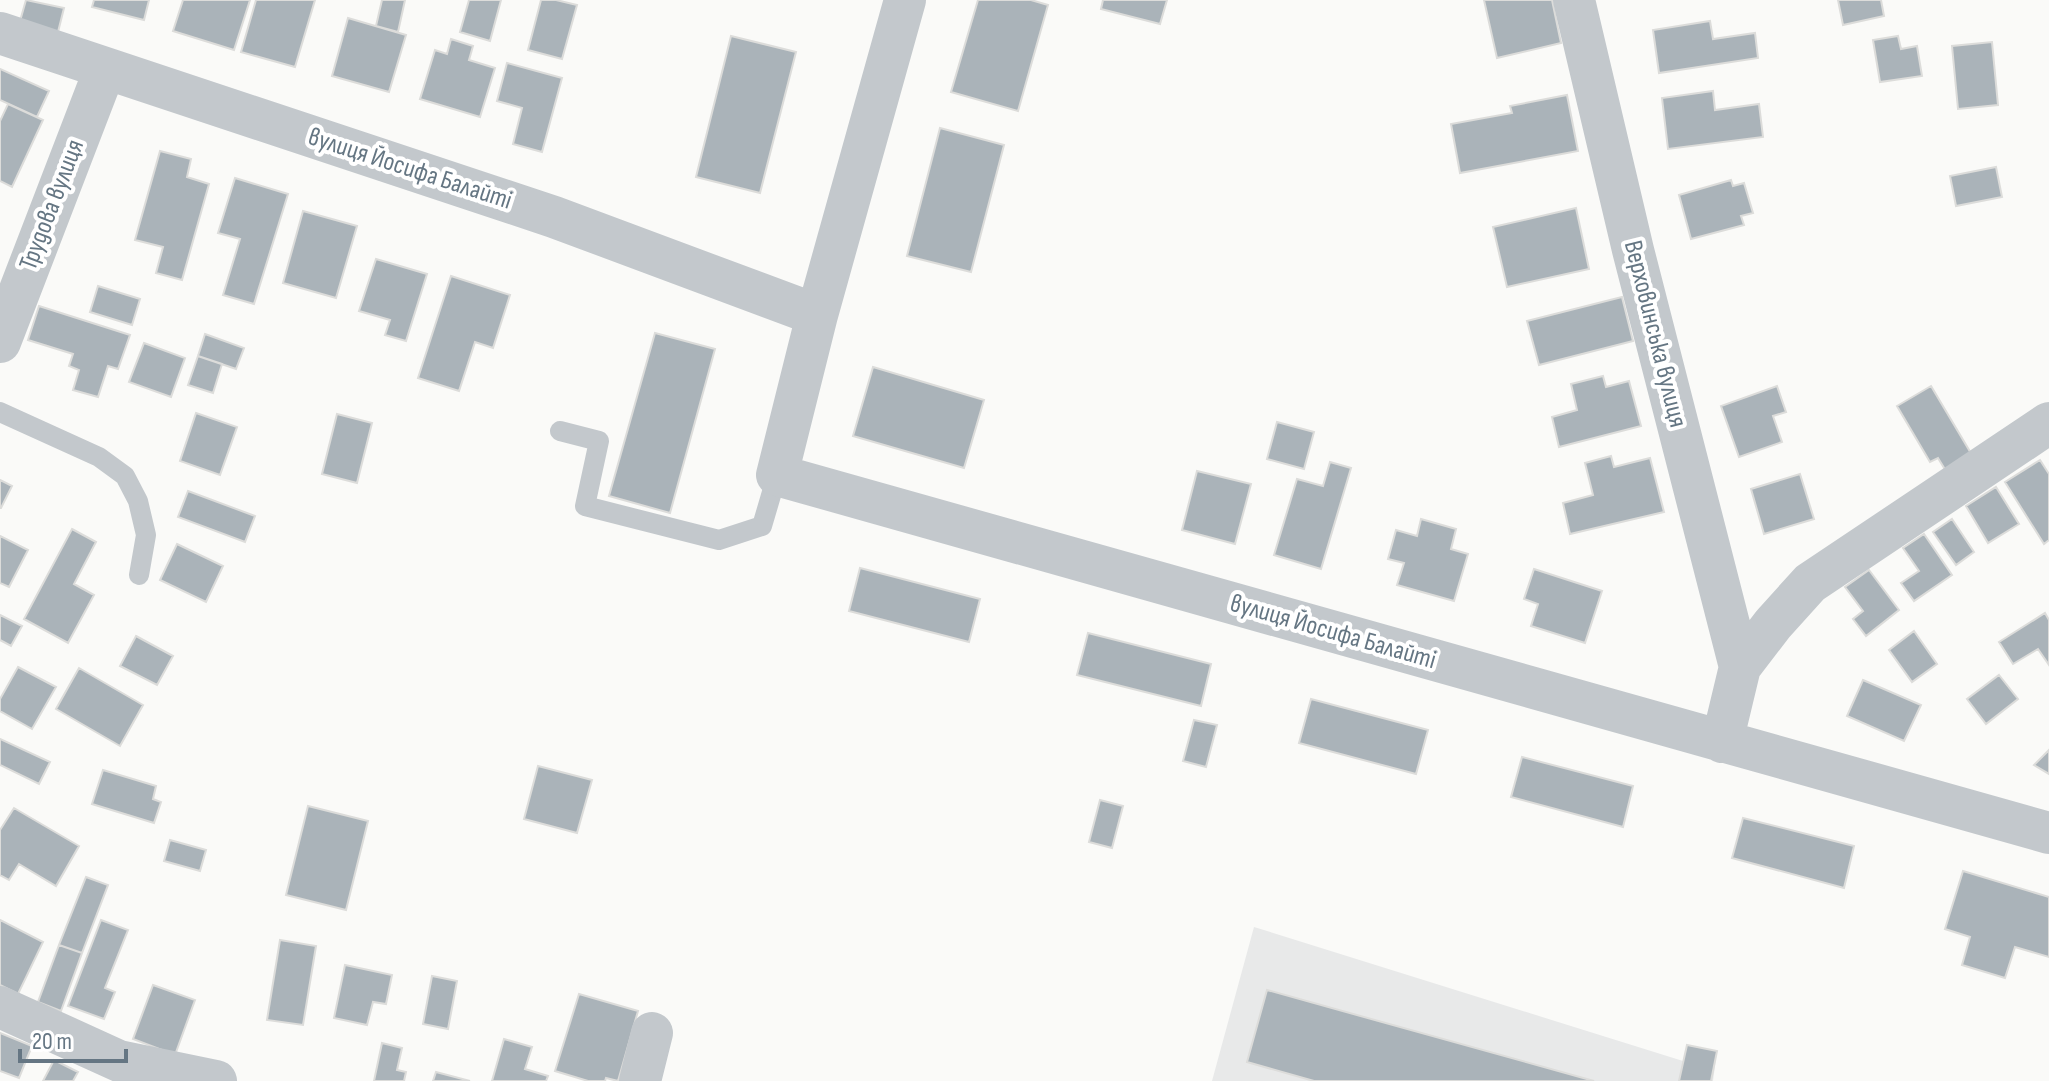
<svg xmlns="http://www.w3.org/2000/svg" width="2049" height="1081" font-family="'Sofia Sans Condensed',sans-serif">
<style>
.built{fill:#e8e9e9}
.building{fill:#aab3b9;stroke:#dcdcda;stroke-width:2}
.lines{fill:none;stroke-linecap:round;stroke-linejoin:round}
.lane{stroke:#c3c8cc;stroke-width:20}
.street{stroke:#c3c8cc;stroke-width:42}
.labels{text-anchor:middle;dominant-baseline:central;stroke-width:8;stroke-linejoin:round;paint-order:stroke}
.street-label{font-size:26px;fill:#657683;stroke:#fff}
</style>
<rect width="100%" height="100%" fill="#fafaf8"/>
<!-- built -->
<path class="built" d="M1254,927L1683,1061L1687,1045L1717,1051L1713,1081H1212Z"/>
<!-- building -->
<path class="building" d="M26,0L64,8L58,32L20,21Z
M94,0H149L144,20L92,7Z
M183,0H250L234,50L173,31Z
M256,0H315L295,67L241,52Z
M382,0H405L398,32L376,26Z
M469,0H501L490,41L460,32Z
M541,0H556L577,5L562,59L528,50Z
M978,0H1031L1048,5L1018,111L951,92Z
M1103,0H1167L1160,24L1101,9Z
M1484,0H1552L1561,43L1497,58Z
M1838,0H1881L1884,16L1843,25Z
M348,18L406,35L389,92L332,76Z
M1710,21L1713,39L1755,33L1758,58L1659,73L1653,30Z
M731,36L796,52L760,193L696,177Z
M1898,36L1901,49L1917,46L1922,76L1880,82L1873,40Z
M451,39L473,46L469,60L495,68L480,117L420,99L435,50L447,54Z
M1992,42L1998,105L1958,109L1952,46Z
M507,63L562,78L542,152L513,144L522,108L497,101Z
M0,69L49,91L37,117L0,100Z
M1713,91L1715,110L1759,104L1763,137L1668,149L1662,98Z
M1567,95L1578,151L1460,173L1451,124L1512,113L1510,106Z
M8,104L43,120L12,187L0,181V121Z
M940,128L1004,145L971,272L907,256Z
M160,151L191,159L187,177L209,184L182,280L156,273L163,247L135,240Z
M1996,167L2002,197L1956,206L1950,176Z
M235,178L288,194L254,304L223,295L240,239L218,233Z
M1731,180L1733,186L1744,183L1753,213L1741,216L1744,225L1691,239L1679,195Z
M1576,208L1589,269L1507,287L1493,227Z
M303,211L357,226L336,298L283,283Z
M376,259L427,274L406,341L385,335L390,320L359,311Z
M451,276L510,295L493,348L475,342L459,391L418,378Z
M98,286L140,299L132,325L90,312Z
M1622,297L1633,341L1539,365L1527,321Z
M39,306L130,335L118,369L108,366L98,397L73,390L79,370L69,366L73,354L28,340Z
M655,333L715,349L670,513L609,496Z
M205,334L244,348L236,369L198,356Z
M144,343L185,358L171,397L129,382Z
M198,356L222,364L213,393L188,385Z
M873,367L984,400L964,468L853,436Z
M1603,376L1606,387L1629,381L1641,426L1559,447L1552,417L1577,410L1571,384Z
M1777,386L1786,412L1773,416L1782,442L1739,457L1721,406Z
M1931,386L1972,455L1946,471L1938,458L1930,462L1897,406Z
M196,413L237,427L220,475L180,461Z
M337,414L372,423L357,483L322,474Z
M1277,422L1314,432L1304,469L1267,459Z
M1611,456L1614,467L1650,458L1664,512L1570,534L1563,503L1593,495L1585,463Z
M2040,460L2049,474V540L2044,544L2005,482Z
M1330,462L1351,468L1321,569L1274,555L1297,479L1323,486Z
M1197,471L1251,484L1235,544L1182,530Z
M1800,474L1814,519L1764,534L1751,489Z
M0,480L12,486L1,508H0Z
M1996,487L2019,524L1988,543L1966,506Z
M188,491L255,516L245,542L178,517Z
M1421,519L1456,529L1451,549L1468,554L1454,601L1397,585L1404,563L1388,559L1396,530L1417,536Z
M1952,519L1974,552L1956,565L1933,532Z
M72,529L96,542L74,584L94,595L68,643L24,619Z
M1924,534L1952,575L1914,601L1901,583L1919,571L1903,548Z
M0,536L28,550L9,587L0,583Z
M177,544L223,566L206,602L160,580Z
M860,568L980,599L969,642L849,611Z
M1534,569L1602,591L1585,643L1531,626L1538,604L1524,599Z
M1869,570L1899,610L1866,636L1853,619L1863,611L1845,587Z
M2045,613L2049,620V665L2038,649L2013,664L1999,642Z
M0,615L22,626L11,646L0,640Z
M1914,631L1937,664L1912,682L1889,650Z
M1088,633L1211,664L1201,706L1077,675Z
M136,636L173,656L157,685L120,666Z
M18,667L56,687L32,729L0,711V699Z
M79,668L143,705L120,746L56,709Z
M1999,675L2018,699L1986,724L1967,699Z
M1863,680L1921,705L1904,741L1847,716Z
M1311,699L1428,730L1416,774L1299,743Z
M1194,720L1217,725L1206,767L1183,761Z
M0,739L50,762L39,784L0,765Z
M2049,750V774L2034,765Z
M1522,757L1633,786L1623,827L1511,797Z
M538,766L592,780L577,833L524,819Z
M103,770L156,786L153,799L161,802L154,823L92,804Z
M1100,800L1123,806L1112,848L1089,842Z
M308,806L368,821L346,910L286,895Z
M14,808L79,846L56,886L19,864L9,880L0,875V830Z
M1743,818L1854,846L1844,888L1732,858Z
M170,840L206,850L200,871L164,861Z
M1963,871L2049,897V957L2015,947L2005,978L1962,965L1970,937L1945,929Z
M86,877L108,885L82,953L59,945Z
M0,920L43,942L18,994L0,985Z
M101,920L128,930L105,988L115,992L104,1019L68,1006Z
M280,940L316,946L303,1025L267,1020Z
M59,945L82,953L61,1011L38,1002Z
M345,965L392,975L386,1004L373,1002L367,1025L334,1018Z
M432,976L457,981L448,1029L423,1024Z
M153,985L195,1000L175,1055L133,1039Z
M1267,990L1594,1081H1314L1247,1062Z
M579,994L638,1011L618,1081L606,1078L605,1081H588L555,1071Z
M0,1033L32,1046L19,1078L0,1071Z
M504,1039L532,1047L525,1069L548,1076L546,1081H492Z
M382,1043L402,1048L397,1070L406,1072L404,1081H374Z
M1687,1045L1717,1051L1711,1081H1679Z
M54,1060L78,1072L73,1081H43Z
M436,1072L470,1081H433Z"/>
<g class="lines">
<!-- lane -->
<path class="lane" d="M0,412L99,457L125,476L138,501L146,535L139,575
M560,431L599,441L585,506L719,540L762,526L777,475"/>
<!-- street -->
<path class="street" d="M905,0L817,315L777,475L2049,833
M1574,0L1633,250L1740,667L1722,742
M0,33L554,217L817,315
M0,342L105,69
M1740,667L1773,624L1810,583L2049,423
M0,1007L119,1061L216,1081
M640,1081L652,1033"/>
</g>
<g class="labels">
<!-- street labels -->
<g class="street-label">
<text transform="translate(410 169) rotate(18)">вулиця Йосифа Балайті</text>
<text transform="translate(52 205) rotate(-69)">Трудова вулиця</text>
<text transform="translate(1655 334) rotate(76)">Верховинська вулиця</text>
<text transform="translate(1333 632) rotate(16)">вулиця Йосифа Балайті</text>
</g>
</g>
<!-- scale -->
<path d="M20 1049v12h106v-12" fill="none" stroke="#657683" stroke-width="4"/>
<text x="32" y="1049" font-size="24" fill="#657683" stroke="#ffffff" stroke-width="6" paint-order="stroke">20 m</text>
</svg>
